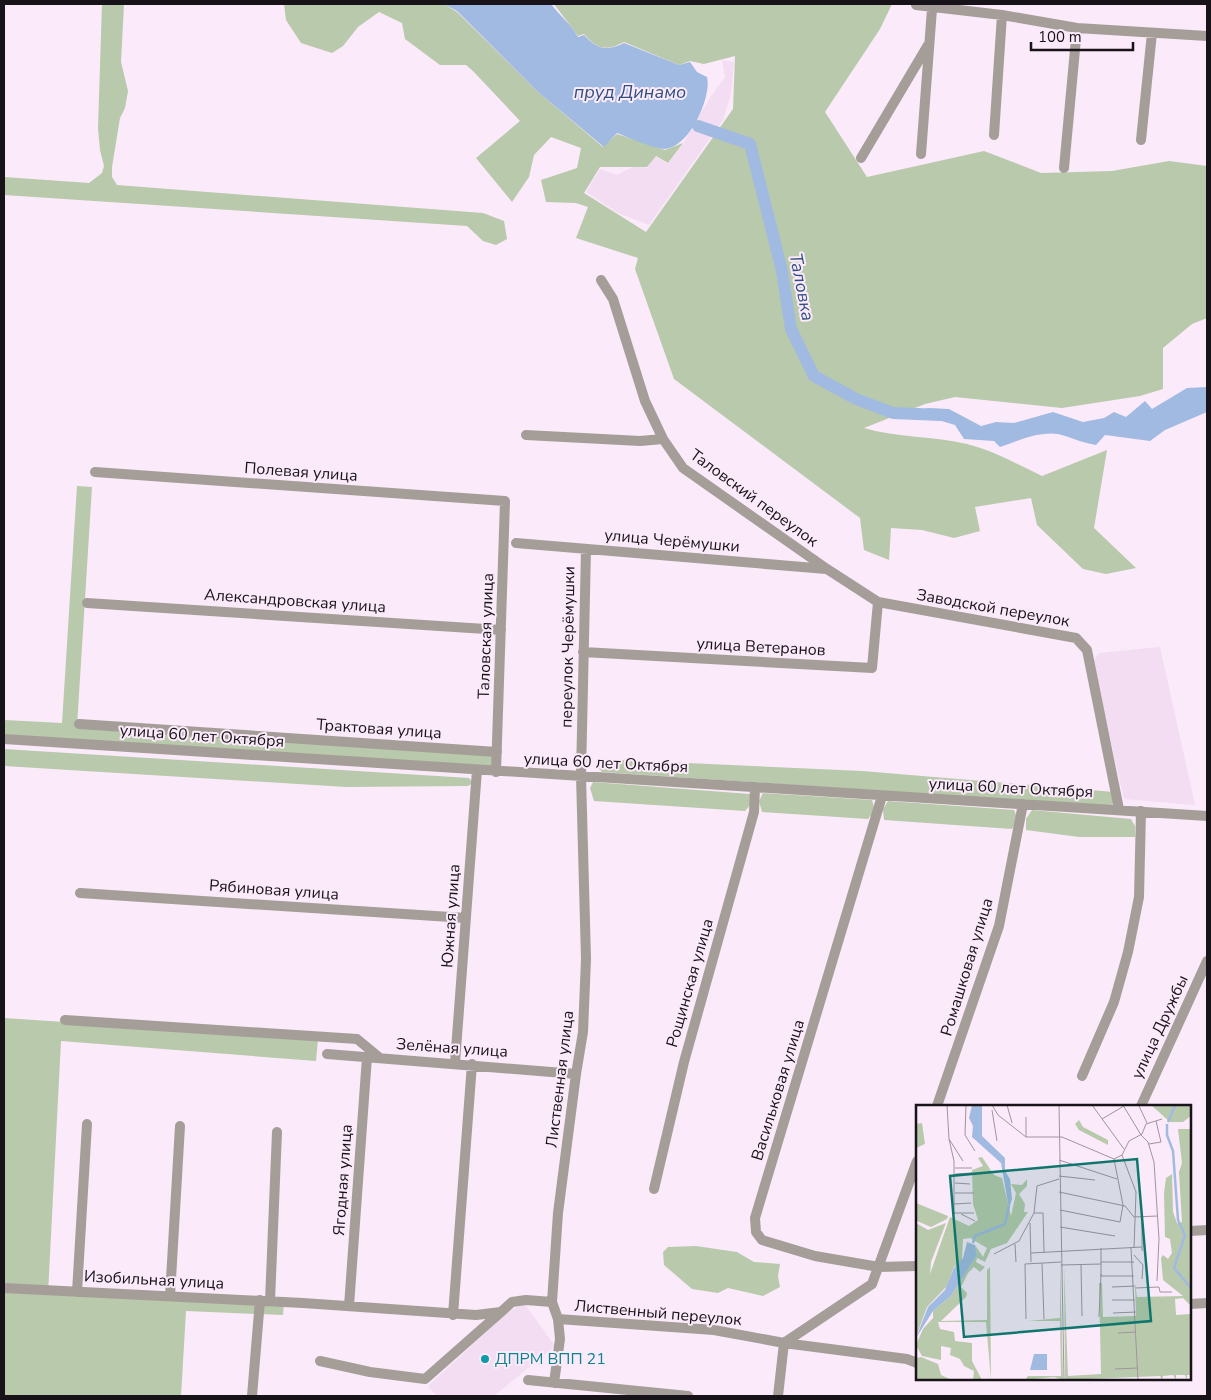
<svg xmlns="http://www.w3.org/2000/svg" width="1211" height="1400" font-family="'Nunito Sans',sans-serif">
<style>
.built{fill:#f2ddf2}
.green{fill:#b9c9ab}
.water{fill:#a1bae1}
.lines{fill:none;stroke-linecap:round;stroke-linejoin:round}
.river{stroke:#a1bae1;stroke-width:12}
.minor{stroke:#a59e98;stroke-width:10}
.culture-dot{fill:#0f9aa8;stroke:#fbeafa;stroke-width:2}
.labels{text-anchor:middle;dominant-baseline:central;stroke-width:4;stroke-linejoin:round;paint-order:stroke}
.street-label{font-size:16px;fill:#181318;stroke:#fbeafa}
.culture-label{font-size:16px;fill:#0d838f;stroke:#fbeafa;text-anchor:start}
.water-label{font-size:18px;font-style:italic;fill:#2f4f81;stroke:#fbeafa}
.inset-river{fill:none;stroke:#a1bae1;stroke-width:2.5}
.inset-road{fill:none;stroke:#a094a0;stroke-width:1}
.view{fill:#0f766e;fill-opacity:0.15;stroke:#0f766e;stroke-width:2.5}
.inset-edge{fill:none;stroke:#181318;stroke-width:2.5}
</style>
<rect width="100%" height="100%" fill="#fbeafa"/>
<!-- built -->
<path class="built" d="M722,60L734,62L731,94L723,120L649,225L618,213L586,192L600,169L617,175L634,166L647,168L655,156L668,164L684,142L711,96L725,77Z
M1160,647L1195,805L1124,799L1094,668L1093,662L1099,653Z
M524,1303L555,1346L494,1396H437L428,1386L507,1313Z"/>
<!-- green -->
<path class="green" d="M102,4H124L121,62L128,91L125,108L120,118L112,167V177L117,185L483,213L504,221L507,239L496,245L483,241L467,226L4,195V177L89,183L102,173L104,166L100,150L98,128Z
M284,4H444L457,12L538,92L603,147L617,134L665,150L683,143L668,163L656,156L647,167H600L584,193L646,232L733,109L735,56L704,64L690,61L679,65L624,42C605,52 597,49 584,34L578,36L554,4H892L880,29L825,112L867,177L984,151L1041,173L1112,171L1169,161L1207,166V318L1192,324L1163,348V389L1140,396L1062,408L955,397L925,404L864,428C897,438 934,436 967,444C994,451 1017,464 1042,476L1107,450L1094,528L1136,568L1106,574L1083,569L1037,525L1031,498L975,507L980,531L954,538L922,530L891,528L889,560L864,550L860,518L674,379L635,269L638,258L576,238L588,207L576,203L546,202L541,180L577,168L581,148L551,137L534,155L529,177L512,202L476,158L520,121L473,71L466,65H440L405,39L402,23L379,12L358,27L343,46L332,53L301,43L286,20Z
M77,486L92,487L77,726L495,755L492,767L4,735V720L62,723Z
M4,749L469,778L473,783L468,786L346,787L4,766Z
M600,759L862,771L1114,792L1116,804L1104,806L602,772L597,766Z
M593,782L750,794L751,804L745,811L594,801L590,788Z
M763,793L872,800L875,810L868,819L762,812L759,801Z
M888,801L1014,810L1018,820L1012,829L884,820L883,809Z
M1032,810L1131,819L1135,826V837H1079L1026,830V819Z
M4,1018L318,1039L316,1061L61,1041L48,1294L284,1303L283,1315L186,1311L181,1396H4Z
M696,1246L737,1252L754,1262L780,1264L778,1276L780,1287L763,1296L728,1288L718,1293L692,1289L664,1265L663,1252L668,1247Z"/>
<!-- water -->
<path class="water" d="M444,4H551C560,16 571,24 578,37L584,35C597,49 606,52 624,43L679,65L690,62L697,72L707,77C712,97 689,149 664,149C655,149 627,137 617,133L604,147L538,92L457,11Z
M1207,387V412L1165,430L1150,441L1105,435L1096,445C1082,443 1071,437 1058,434C1039,431 1017,441 1000,447L994,441L964,439L955,425L925,416L927,408L949,409L981,426L996,422L1014,423L1053,412L1083,422L1104,418L1114,412L1126,417L1145,401L1152,409L1187,388Z"/>
<g class="lines">
<!-- river -->
<path class="river" d="M698,126L750,144L782,271L791,329L814,376L856,399L893,413L941,415"/>
<!-- minor -->
<path class="minor" d="M916,5L1002,15L1077,28L1207,36
M994,135L1002,15
M1141,140L1152,33
M921,154L932,9
M861,158L928,45
M1064,168L1077,28
M601,280L613,299L645,401L663,439L683,468L827,569L878,602L1076,638L1087,650L1119,809
M526,435L640,441L663,439
M95,472L505,501L496,772
M516,543L826,569
M87,603L501,630
M583,652L872,668L878,602
M79,724L497,752
M4,739L1207,816
M882,796L755,1218L756,1232L762,1240L815,1256L879,1267L917,1266
M80,893L466,918
M65,1020L357,1039L380,1058
M327,1054L576,1074
M455,1063L477,770
M1082,1076L1114,1002L1128,952L1139,897L1141,811
M937,1106L999,926L1023,804
M1141,1106L1207,961
M654,1189L684,1062L754,812L755,787
M1190,1231L1207,1230
M4,1288L303,1303L476,1315L501,1312L512,1302L526,1300L552,1302
M77,1292L87,1124
M170,1296L180,1126
M270,1301L277,1132
M1190,1304L1207,1303
M349,1306L367,1057
M453,1315L472,1064
M558,1319L714,1330L784,1343L907,1359L917,1363
M320,1361L370,1372L425,1379L501,1312
M528,1380L688,1396
M554,1383L560,1339L558,1319L552,1302L558,1213L576,1074L583,1032L586,959L581,776L586,549
M252,1396L260,1300
M778,1396L784,1343L872,1284L917,1161"/>
</g>
<!-- markers -->
<circle class="culture-dot" cx="485" cy="1359" r="5"/>
<g class="labels">
<!-- street labels -->
<g class="street-label">
<text transform="translate(301 472) rotate(4)">Полевая улица</text>
<text transform="translate(754 498) rotate(36)">Таловский переулок</text>
<text transform="translate(672 541) rotate(5)">улица Черёмушки</text>
<text transform="translate(295 601) rotate(4)">Александровская улица</text>
<text transform="translate(993 608) rotate(10)">Заводской переулок</text>
<text transform="translate(486 636) rotate(-88)">Таловская улица</text>
<text transform="translate(568 647) rotate(-89)">переулок Черёмушки</text>
<text transform="translate(761 647) rotate(3)">улица Ветеранов</text>
<text transform="translate(379 729) rotate(4)">Трактовая улица</text>
<text transform="translate(202 736) rotate(4)">улица 60 лет Октября</text>
<text transform="translate(606 763) rotate(3)">улица 60 лет Октября</text>
<text transform="translate(1011 788) rotate(3)">улица 60 лет Октября</text>
<text transform="translate(274 890) rotate(4)">Рябиновая улица</text>
<text transform="translate(451 916) rotate(-86)">Южная улица</text>
<text transform="translate(967 967) rotate(-73)">Ромашковая улица</text>
<text transform="translate(690 983) rotate(-74)">Рощинская улица</text>
<text transform="translate(1160 1027) rotate(-65)">улица Дружбы</text>
<text transform="translate(452 1048) rotate(4)">Зелёная улица</text>
<text transform="translate(560 1079) rotate(-83)">Лиственная улица</text>
<text transform="translate(778 1090) rotate(-73)">Васильковая улица</text>
<text transform="translate(343 1180) rotate(-86)">Ягодная улица</text>
<text transform="translate(154 1280) rotate(3)">Изобильная улица</text>
<text transform="translate(658 1313) rotate(5)">Лиственный переулок</text>
</g>
<!-- culture labels -->
<g class="culture-label">
<text x="495" y="1359">ДПРМ ВПП 21</text>
</g>
<!-- water labels -->
<g class="water-label">
<text x="630" y="92">пруд Динамо</text>
<text transform="translate(802 287) rotate(79)">Таловка</text>
</g>
</g>
<!-- overview -->
<g transform="translate(916 1105)">
<rect width="275" height="275" fill="#fbeafa"/>
<path d="M235,0H275V11L267,17H254ZM163,15L167,22L192,35V40L163,25L159,19ZM6,18L9,39L0,43V19ZM262,24H275V201L267,193L259,194L260,210L275,209V270H271V275L269,270H260V275L257,270L247,271L246,275L244,271L149,275L148,161L152,271L185,269L183,178H186L187,212L220,211L219,179L221,192L267,191L247,175L245,153L247,150L252,154L256,148L254,134L249,132L248,88L250,73L256,69L257,107L261,118L266,117L263,67L266,58ZM66,52L78,70L86,73L95,111L100,88L95,79L106,80L111,74V81L103,89L109,99L108,107H112L91,138L75,144L69,157L61,153L60,157L69,162L64,167L58,162L52,168L45,182L51,188L50,192L25,216L71,215V165L74,162L75,275L70,217H22L24,224L38,227L39,236L56,238V256L66,275H57L58,266L48,261L44,254L34,250L35,243L25,241V255L6,251L0,240L7,224L17,213V206L35,191L61,150L59,140L67,152L71,143L54,133L47,134L46,155L38,162L31,181L11,202L0,232V118L12,125L30,118L15,157L14,169L34,112L53,121L62,115L57,99L56,65L67,61L62,53ZM0,98L32,111L31,114L15,122L1,116ZM144,157L147,275L138,272L109,275L112,271H145L144,216H112L144,213ZM5,252L22,259L25,270L36,275H0V253Z" fill="#b9c9ab"/>
<path d="M56,0H66V31L89,53V66L94,74L96,94L93,104L85,58L56,32L57,21L53,13ZM51,137L59,140L61,150L35,191L17,206L0,233L12,202L29,185L38,163L47,153ZM118,249H131V265H114Z" fill="#a1bae1"/>
<path class="inset-river" d="M252,17L259,0M251,19V30L257,46L262,115L269,130L258,163L275,183M57,138L59,131L89,119L93,101"/>
<path class="inset-road" d="M31,0L33,34L47,56M50,0L49,30L59,46M76,0L82,10L110,32H146L198,54M91,0L96,18M143,0L148,275M176,0L208,44M207,0L225,30M223,1L231,18M76,5L81,36M110,12V32M186,14L208,1M225,30L232,37L238,57L243,134L241,176M33,34L38,56V110M233,39L245,37L240,16M206,50L220,87L218,143M198,54L206,50L213,36L226,29L230,19L246,14M143,55L201,74M39,63H56M39,69L56,68M143,71L179,75M39,78L54,79M143,87L209,101L218,112L242,111M39,88H58M38,99L55,98M144,105L204,117L207,100L198,54M38,108H58M118,108H127L128,147M45,109L59,116M114,118L115,157M144,122L199,131M99,139L100,157M185,143V171M215,143L222,275M226,146V112M115,148L226,142M78,149L103,136L118,108L121,81L143,74M218,150L227,160L226,174M185,157H218M126,158L128,214M145,160L185,159M165,160L166,211M185,171H218M196,182L219,181M219,183L243,182L244,187H256M196,195H219M197,208L220,207M183,212L185,169M110,214L109,159L145,157M202,228L220,227M199,264L222,263"/>
<path class="view" d="M221,54L235,216L48,232L34,71Z"/>
<rect width="275" height="275" class="inset-edge"/>
</g>
<!-- border -->
<rect width="1211" height="1400" fill="none" stroke="#181318" stroke-width="10"/>
<!-- scale -->
<path d="M1031 42v8h102v-8" fill="none" stroke="#181318" stroke-width="2.5"/>
<text x="1038" y="42" font-size="15" fill="#181318" stroke="#fbeafa" stroke-width="4" paint-order="stroke">100 m</text>
</svg>
